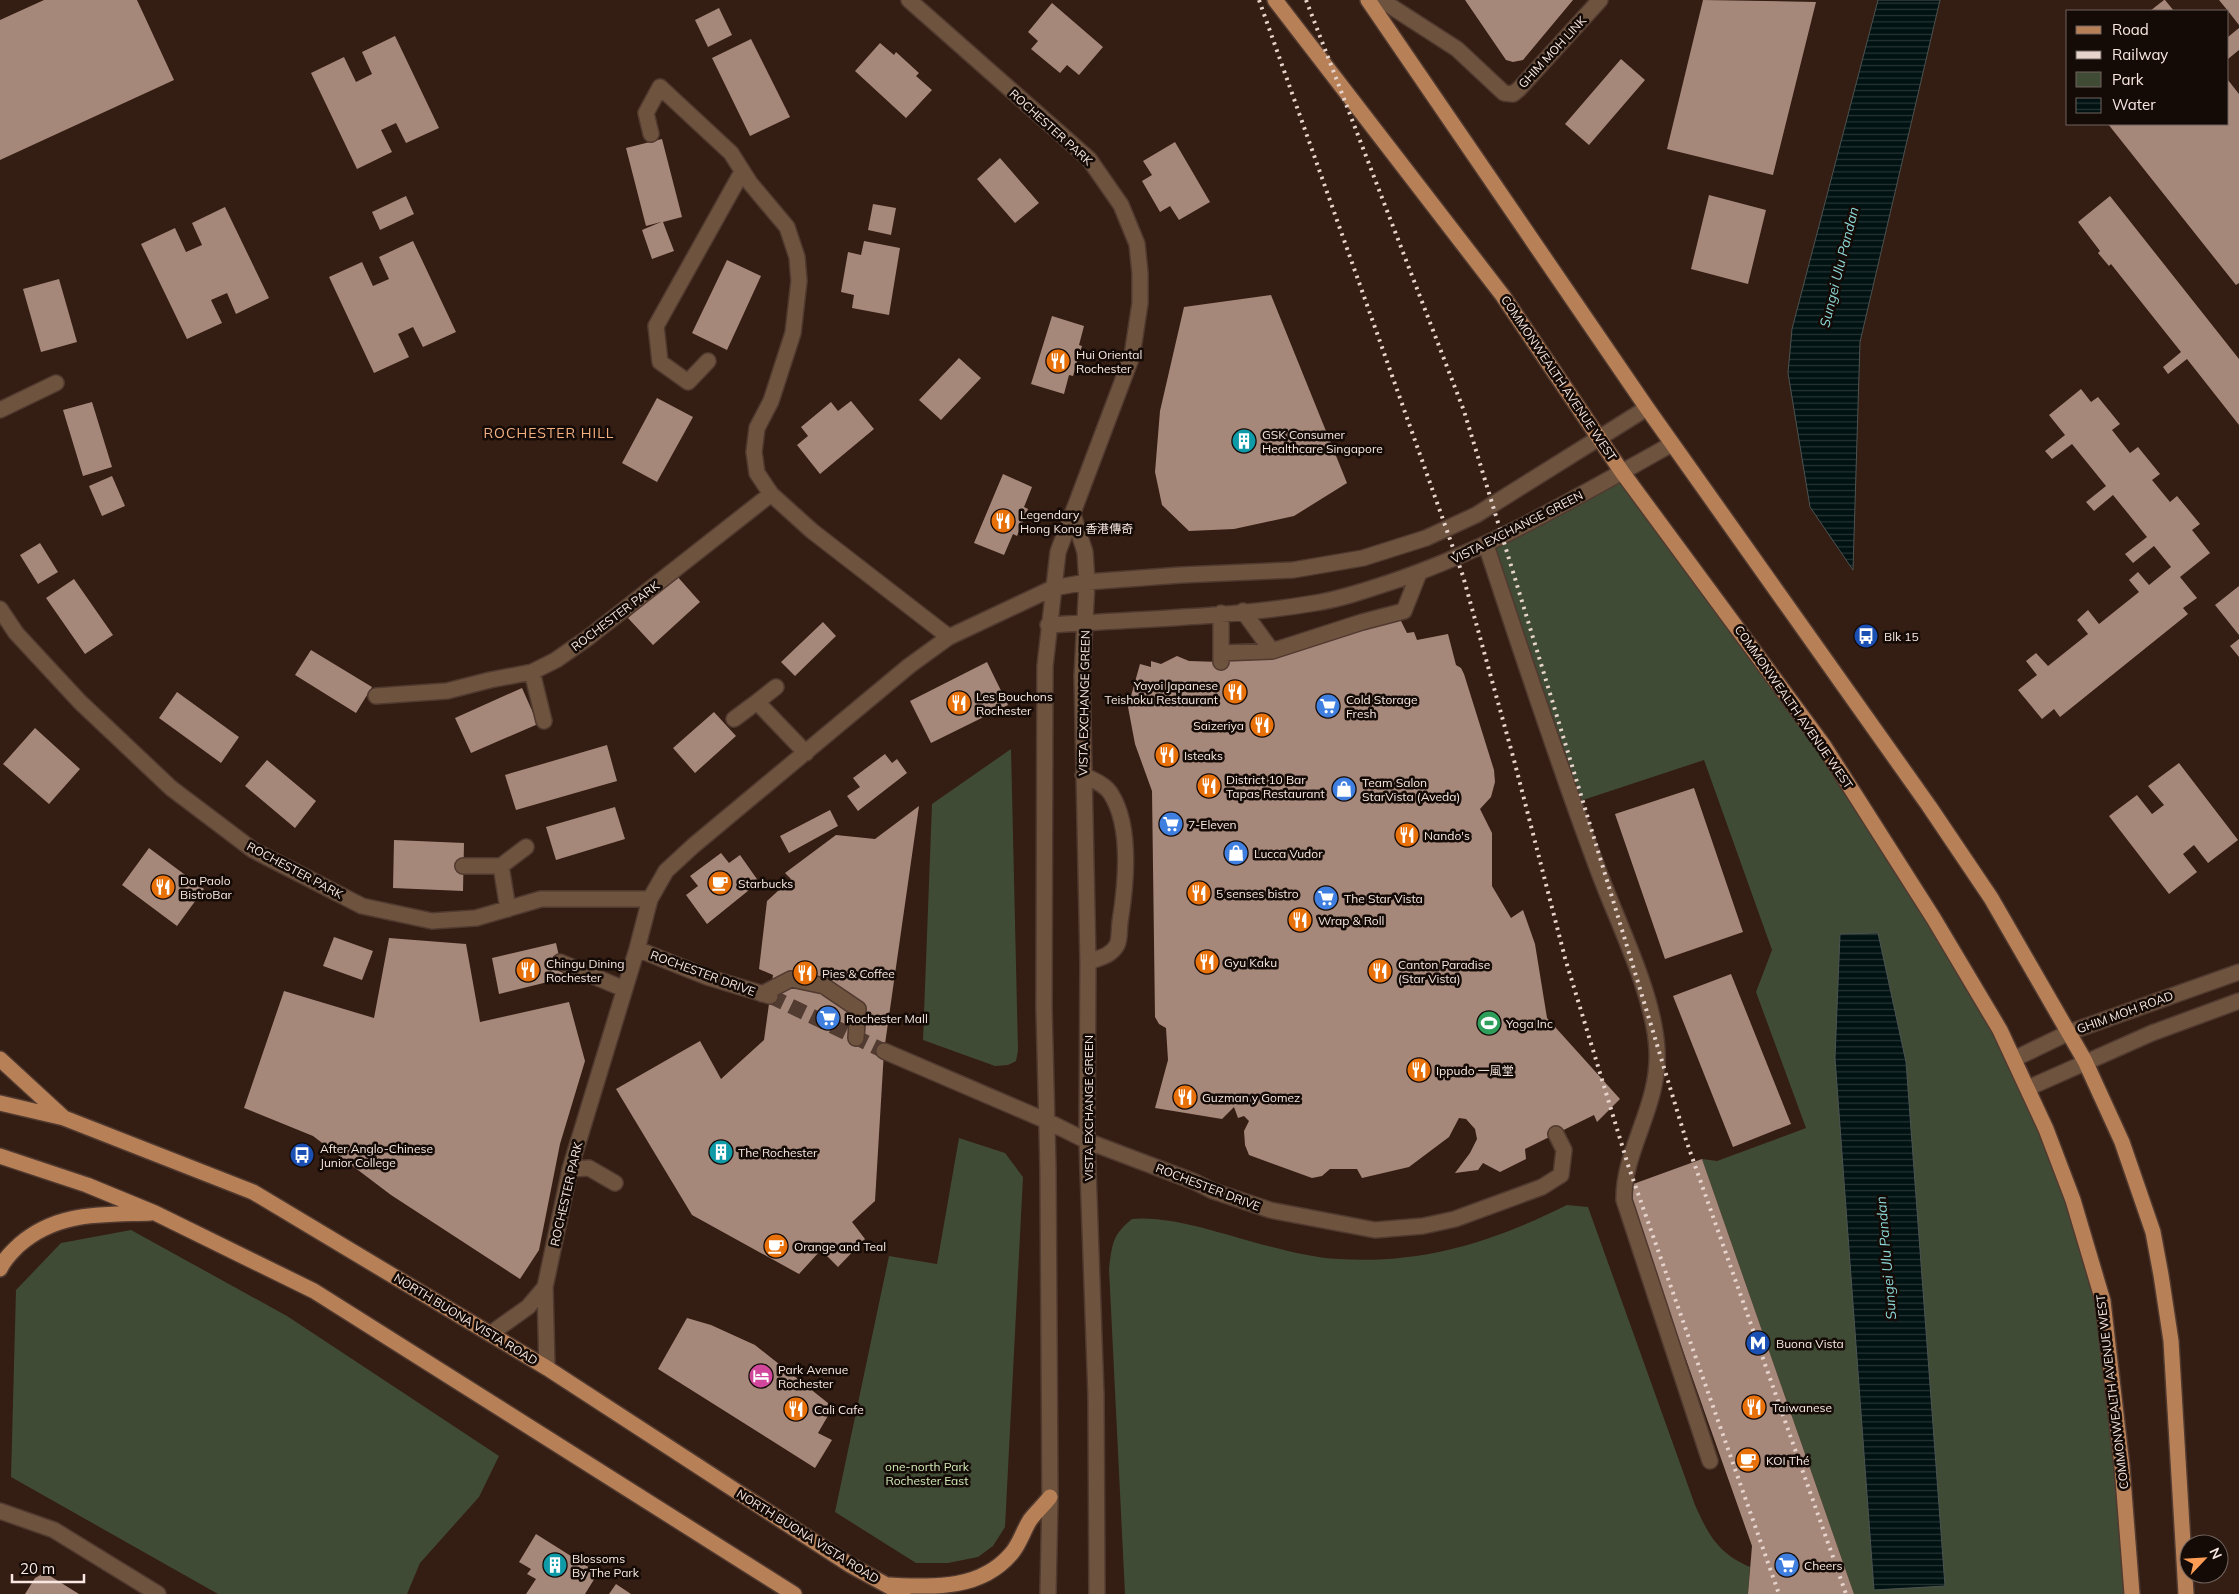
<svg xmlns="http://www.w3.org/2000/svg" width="2239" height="1594" font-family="Mulish,'Noto Sans SC',sans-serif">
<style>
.green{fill:#404b35}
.water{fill:url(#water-rules);stroke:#4b5250}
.building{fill:#a6887b}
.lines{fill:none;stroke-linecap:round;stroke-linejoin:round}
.minor-tunnel{stroke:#523b31;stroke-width:15;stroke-dasharray:15 8;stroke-linecap:butt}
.minor-casing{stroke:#50392f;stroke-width:18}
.major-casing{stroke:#50392f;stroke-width:18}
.minor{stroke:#6e533f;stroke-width:15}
.major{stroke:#b88057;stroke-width:15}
.rail{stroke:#e5d3cc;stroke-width:4;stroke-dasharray:2.5 5;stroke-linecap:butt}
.labels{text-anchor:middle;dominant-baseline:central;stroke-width:5;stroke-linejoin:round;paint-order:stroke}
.street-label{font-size:12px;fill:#f9e8e1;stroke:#140a06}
.poi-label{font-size:12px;fill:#f9e8e1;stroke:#140a06;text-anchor:start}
.park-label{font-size:12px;fill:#d0ebb6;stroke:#140a06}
.water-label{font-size:14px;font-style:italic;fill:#8bd7d7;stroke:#140a06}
.neighbourhood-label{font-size:14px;letter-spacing:1px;fill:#f3b081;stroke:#140a06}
</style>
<defs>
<pattern id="water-rules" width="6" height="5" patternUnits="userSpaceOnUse" patternTransform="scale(1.25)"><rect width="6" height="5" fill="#011212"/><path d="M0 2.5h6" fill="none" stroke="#273434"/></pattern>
</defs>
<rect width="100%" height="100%" fill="#341d12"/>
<!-- green -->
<path class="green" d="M1622,472L1824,746L2028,1088L2103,1301L2129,1594H1854L1702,1159L1717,1161L1806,1128L1756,992L1772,950L1704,760L1574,803L1486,545Z
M1011,749L1018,1051L1016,1061L1008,1065L995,1066L923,1040L932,804Z
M959,1138L1005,1153L1023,1177L1005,1527L993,1546L978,1557L948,1563H916L835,1512L889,1256L937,1264Z
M1567,1205L1588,1207L1695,1505C1709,1536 1718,1553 1750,1567L1748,1594H1125L1109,1269C1112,1245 1112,1235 1132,1219C1170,1215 1226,1235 1264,1245C1288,1251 1314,1258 1339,1259C1424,1264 1492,1242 1567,1205Z
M131,1230L287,1316L499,1456L479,1497L420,1563L407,1594H218L11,1477L16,1290L61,1243Z"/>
<!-- water -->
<path class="water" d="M1878,0H1940L1860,342L1853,570L1810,507L1788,373L1792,329Z
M1878,933L1906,1062L1945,1586L1874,1590L1835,1058L1840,934Z"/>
<!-- building -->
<path class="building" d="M44,0H137L174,80L0,160V20Z
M1465,0H1573L1523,60L1513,62L1506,60Z
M1703,0L1816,2L1773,175L1667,149Z
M2165,0L2174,11H2150L2164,0Z
M2219,0H2239V25L2228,11Z
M1052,3L1103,47L1079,75L1067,65L1060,73L1031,49L1038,41L1028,32Z
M719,8L732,35L708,47L695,20Z
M2239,28V50L2228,59V37Z
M395,36L439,128L406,143L396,123L381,130L392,152L357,169L311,73L344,57L356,82L372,74L362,52Z
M751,39L790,117L750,136L712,58Z
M880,43L894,55L896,52L919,73L916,76L932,90L906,118L855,71Z
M1621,59L1645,80L1589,145L1565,124Z
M2228,80L2239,94V283L2236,285L2108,124H2228Z
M662,139L682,217L663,222L674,251L652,259L642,230L661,222L646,226L626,148Z
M1175,142L1210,202L1179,220L1170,206L1160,212L1142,181L1152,175L1143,161Z
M1000,158L1039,203L1015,223L977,179Z
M1709,195L1766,210L1748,284L1691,269Z
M406,196L414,214L380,230L372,212Z
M2110,196L2239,359V425L2187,359L2168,374L2163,367L2181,352L2111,264L2109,266L2098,253L2100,251L2078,222Z
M873,204L896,208L891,235L868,230Z
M225,207L269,298L236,314L227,293L211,300L222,323L187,339L141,244L175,228L186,252L202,245L192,223Z
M413,241L456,332L423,347L413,327L398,334L409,357L374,373L329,277L362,262L373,286L389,279L379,257Z
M864,241L900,248L889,315L852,308L854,295L841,292L848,252L861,255Z
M727,260L761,276L727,350L692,333Z
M59,279L77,342L41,352L23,289Z
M1271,295L1347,483L1294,516L1234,529L1189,531L1162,505L1155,472L1160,411L1184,307Z
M1052,316L1084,326L1079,345L1082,346L1073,376L1069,375L1064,394L1031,384Z
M959,358L981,378L941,420L919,400Z
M2081,389L2091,402L2098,397L2120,424L2112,430L2130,453L2138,447L2160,474L2152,480L2170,502L2177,496L2200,524L2192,530L2210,553L2180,577L2197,598L2183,608L2188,614L2060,717L2054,709L2042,719L2018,690L2037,675L2026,661L2036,653L2048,666L2088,634L2077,620L2088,610L2099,624L2139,592L2129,580L2138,572L2149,585L2171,567L2154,546L2133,563L2125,554L2147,537L2113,495L2094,511L2086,502L2106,486L2072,444L2052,459L2045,451L2065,435L2049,415Z
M657,398L693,417L657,482L622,463Z
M851,401L874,429L820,474L797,445L808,436L801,427L831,402L838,411Z
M92,402L112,467L83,476L63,410Z
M1003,474L1032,487L1024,507L1028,509L1017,536L1013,534L1004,555L974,543Z
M112,476L125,506L102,516L89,486Z
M40,543L58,572L38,584L20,555Z
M676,575L700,602L653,645L628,618Z
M74,579L113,635L85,654L46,598Z
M2239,586V635L2215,605Z
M1398,615L1407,633L1414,632L1417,640L1448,634L1456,665L1461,668L1464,674L1494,770L1495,782L1491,797L1480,809L1492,833V886L1511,918L1523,910L1535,944L1547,1018L1620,1099L1597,1122L1594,1115L1525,1149L1526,1159L1500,1172L1483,1163L1478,1170L1455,1173L1470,1153L1477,1139L1475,1129L1466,1119L1459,1118L1449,1137L1409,1167L1362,1178L1357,1169H1330L1322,1176L1312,1178L1249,1155L1245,1145L1244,1131L1249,1121L1244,1116L1238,1118L1234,1107L1222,1119L1155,1108L1168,1060L1166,1028L1159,1024L1155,1017L1152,791L1135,744L1128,707L1140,664L1151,667V661L1161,664L1177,656L1189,661L1221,662L1284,655Z
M823,622L836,636L795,676L781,662Z
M2239,639V657L2230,646Z
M311,650L372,687L356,713L295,675Z
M987,662L1008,705L931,743L910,701Z
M522,688L538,724L471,753L455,718Z
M177,692L239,737L221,763L159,718Z
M714,712L736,736L695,773L673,748Z
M35,728L80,769L49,804L3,764Z
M607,745L617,781L516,810L505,775Z
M885,754L892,763L897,759L907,773L858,811L847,796L860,787L853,778Z
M267,760L316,801L295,828L245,786Z
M2179,763L2238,840L2208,863L2194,845L2183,854L2197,872L2169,894L2109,816L2137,795L2152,814L2164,805L2148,786Z
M1694,788L1743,932L1665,959L1615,814Z
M919,806L884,1051L875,1201L852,1222L865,1239L838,1267L821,1250L799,1274L692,1215L616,1089L700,1041L721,1079L764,1040L773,975L759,969L767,901L791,879L785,873L836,835L875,839Z
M615,807L625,839L556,860L546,827Z
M830,810L838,826L789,853L780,836Z
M394,840L464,843L463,891L393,888Z
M149,848L204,889L177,926L122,885Z
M721,853L729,863L740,855L759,882L707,924L686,895L698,886L690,876Z
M334,937L373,951L362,980L323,966Z
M389,938L466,944L480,1022L569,1002L585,1061L560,1144L539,1250L520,1279L391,1195L313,1136L244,1108L284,991L374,1018Z
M556,943L564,978L499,994L492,958Z
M1731,974L1791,1124L1733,1147L1673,996Z
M1702,1159L1854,1594H1748L1752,1546L1625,1187Z
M687,1318L711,1325L755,1345L833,1407L818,1433L832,1440L815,1468L658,1369Z
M536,1534L598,1573L585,1594H526L536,1579L527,1574L531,1569L519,1562Z
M44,1573L47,1574L79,1594H25L35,1578Z
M616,1584L631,1594H609Z"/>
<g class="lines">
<!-- minor-tunnel -->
<path class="minor-tunnel" d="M770,996L884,1051"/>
<defs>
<path id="minor" d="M909,0L1089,159L1121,205L1137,244L1140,273V303L1132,356L1058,552L1045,666L1044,1008L1048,1169L1050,1497L1048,1594
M1381,0L1457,49L1504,93L1513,94L1519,89L1600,0
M651,134L646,113L660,87L731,153L750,183L787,227L797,257L799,281L793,333L771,401L757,428L754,452L757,473L771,494L812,531L949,637
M708,361L688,382L660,362L656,326L742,172
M0,410L56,383
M1073,515L1085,552L1087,582L1082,676L1088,962L1087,1141L1096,1396L1097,1594
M1486,545C1522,653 1557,761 1597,867C1617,922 1654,993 1657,1050C1660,1106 1623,1150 1624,1200L1710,1461
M0,609L16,633L80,702L171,788L253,850L362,906L432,921L476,918L541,899H650
M1243,611L1272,651
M1221,613V662
M1048,625C1137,619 1227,618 1315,603C1340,599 1364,591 1388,583C1489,550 1580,495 1672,444
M1221,653L1272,651L1362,622L1404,611L1419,573
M532,672L544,721
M776,687L757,702L806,753
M376,696L447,691L490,680L532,672L556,660L589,637L771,494
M734,719L757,702
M1083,775C1093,780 1105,784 1111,794C1132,827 1126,885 1120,922C1119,929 1120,939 1117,945C1111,956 1099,958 1088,962
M463,866H501L508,909
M501,866L526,847
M637,949L707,977L770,996
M560,962L624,989
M762,994L791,979L824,986L858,1009L856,1038
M884,1051L1047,1121L1087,1141L1195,1182L1213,1191L1270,1210L1375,1230L1423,1226L1455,1219L1542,1187L1561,1175L1564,1150L1556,1134
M2014,1059L2070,1032L2239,972
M2028,1088L2152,1033L2239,1001
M570,1169L589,1168L615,1183
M490,1334L528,1307L545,1287
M547,1368L545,1287L570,1169L637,949L650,899L666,871L693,846L909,666L949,637L1053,588L1087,582L1181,575L1293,570L1363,558L1426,538L1476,515L1647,408
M0,1511L54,1530L158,1594"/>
<path id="major" d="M1275,0L1503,296L1622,472L1824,746L1934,919L2000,1030L2046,1129L2073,1200L2103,1301L2122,1466L2132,1594
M1368,0L1647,408L1929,806L1991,898L2085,1061L2122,1142L2153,1232L2161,1275L2171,1341L2186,1594
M0,1059L63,1117
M0,1103L64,1118L253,1192L547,1368L850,1565L903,1594
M0,1156L87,1185L155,1213L314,1291L794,1594
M0,1269C5,1258 11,1253 19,1245C58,1211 102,1215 151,1213
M890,1585C934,1587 980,1590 1011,1554C1020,1544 1023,1531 1030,1520C1036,1512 1044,1505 1050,1497"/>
</defs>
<!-- minor casing -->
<use href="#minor" class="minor-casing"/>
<!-- major casing -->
<use href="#major" class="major-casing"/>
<!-- minor -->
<use href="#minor" class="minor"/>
<!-- major -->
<use href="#major" class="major"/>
<!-- rail -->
<path class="rail" d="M1259,0L1463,576L1514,760L1565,958L1628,1165L1779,1594
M1306,0L1464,411L1686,1140L1846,1594"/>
</g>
<!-- icons -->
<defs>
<symbol id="restaurant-disc" viewBox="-11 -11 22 22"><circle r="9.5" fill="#e8710a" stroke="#140a06"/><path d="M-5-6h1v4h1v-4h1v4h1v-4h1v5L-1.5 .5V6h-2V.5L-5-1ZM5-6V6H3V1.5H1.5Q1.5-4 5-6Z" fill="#fff"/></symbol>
<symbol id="building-disc" viewBox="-11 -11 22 22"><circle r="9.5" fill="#0f9aa8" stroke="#140a06"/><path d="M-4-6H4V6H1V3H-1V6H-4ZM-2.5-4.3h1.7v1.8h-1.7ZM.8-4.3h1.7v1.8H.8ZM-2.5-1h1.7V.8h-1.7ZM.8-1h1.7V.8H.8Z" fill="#fff"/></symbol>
<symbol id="bus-disc" viewBox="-11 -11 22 22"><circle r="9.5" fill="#1a4fb4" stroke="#140a06"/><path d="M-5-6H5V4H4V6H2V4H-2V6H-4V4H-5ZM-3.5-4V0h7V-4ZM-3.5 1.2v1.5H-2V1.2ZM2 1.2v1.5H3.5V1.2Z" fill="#fff"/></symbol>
<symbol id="supermarket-disc" viewBox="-11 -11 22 22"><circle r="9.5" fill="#3f7fe0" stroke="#140a06"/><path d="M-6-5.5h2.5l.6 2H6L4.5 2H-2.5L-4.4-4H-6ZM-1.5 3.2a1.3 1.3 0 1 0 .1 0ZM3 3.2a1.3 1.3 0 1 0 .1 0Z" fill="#fff"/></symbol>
<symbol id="shop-disc" viewBox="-11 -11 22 22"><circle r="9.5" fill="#3f7fe0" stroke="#140a06"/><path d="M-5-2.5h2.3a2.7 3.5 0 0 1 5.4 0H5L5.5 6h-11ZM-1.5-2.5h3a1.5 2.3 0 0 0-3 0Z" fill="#fff"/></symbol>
<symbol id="cafe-disc" viewBox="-11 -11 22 22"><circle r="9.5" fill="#e8710a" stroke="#140a06"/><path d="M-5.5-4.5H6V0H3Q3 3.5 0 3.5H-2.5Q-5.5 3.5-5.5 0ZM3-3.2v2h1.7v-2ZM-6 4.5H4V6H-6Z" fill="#fff"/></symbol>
<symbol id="stadium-disc" viewBox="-11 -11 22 22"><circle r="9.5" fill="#2e9e5b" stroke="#140a06"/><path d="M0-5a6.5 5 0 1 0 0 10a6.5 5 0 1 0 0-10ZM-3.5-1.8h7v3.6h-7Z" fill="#fff"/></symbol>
<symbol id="metro-disc" viewBox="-11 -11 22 22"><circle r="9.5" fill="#1a4fb4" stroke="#140a06"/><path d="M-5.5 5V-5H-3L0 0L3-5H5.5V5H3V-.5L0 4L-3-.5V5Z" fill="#fff"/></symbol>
<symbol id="hotel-disc" viewBox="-11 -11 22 22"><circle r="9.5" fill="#d1479c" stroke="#140a06"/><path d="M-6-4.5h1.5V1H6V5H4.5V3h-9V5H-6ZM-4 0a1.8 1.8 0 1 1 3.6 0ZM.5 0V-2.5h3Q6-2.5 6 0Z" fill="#fff"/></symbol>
</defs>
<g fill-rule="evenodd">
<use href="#restaurant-disc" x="1044" y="347" width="28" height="28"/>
<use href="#building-disc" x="1230" y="427" width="28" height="28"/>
<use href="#restaurant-disc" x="989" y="507" width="28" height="28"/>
<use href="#bus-disc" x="1852" y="622" width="28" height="28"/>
<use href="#restaurant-disc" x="1221" y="678" width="28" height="28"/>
<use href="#restaurant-disc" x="945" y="689" width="28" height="28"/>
<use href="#supermarket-disc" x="1314" y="692" width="28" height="28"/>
<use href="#restaurant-disc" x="1248" y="711" width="28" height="28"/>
<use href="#restaurant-disc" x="1153" y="741" width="28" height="28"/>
<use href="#restaurant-disc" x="1195" y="772" width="28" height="28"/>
<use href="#shop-disc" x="1330" y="775" width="28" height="28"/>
<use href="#supermarket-disc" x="1157" y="810" width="28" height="28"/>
<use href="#restaurant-disc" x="1393" y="821" width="28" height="28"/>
<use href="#shop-disc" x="1222" y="839" width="28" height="28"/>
<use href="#cafe-disc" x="706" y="869" width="28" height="28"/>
<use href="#restaurant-disc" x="149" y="873" width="28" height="28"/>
<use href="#restaurant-disc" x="1185" y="879" width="28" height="28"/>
<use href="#supermarket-disc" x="1312" y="884" width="28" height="28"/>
<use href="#restaurant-disc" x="1286" y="906" width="28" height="28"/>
<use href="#restaurant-disc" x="1193" y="948" width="28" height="28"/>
<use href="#restaurant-disc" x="514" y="956" width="28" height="28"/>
<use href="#restaurant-disc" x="1366" y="957" width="28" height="28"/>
<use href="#restaurant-disc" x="791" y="959" width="28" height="28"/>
<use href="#supermarket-disc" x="814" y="1004" width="28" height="28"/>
<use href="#stadium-disc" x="1475" y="1009" width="28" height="28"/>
<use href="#restaurant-disc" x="1405" y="1056" width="28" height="28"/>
<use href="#restaurant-disc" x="1171" y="1083" width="28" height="28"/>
<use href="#building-disc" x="707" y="1138" width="28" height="28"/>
<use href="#bus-disc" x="288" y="1141" width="28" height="28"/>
<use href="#cafe-disc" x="762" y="1232" width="28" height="28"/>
<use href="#metro-disc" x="1744" y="1329" width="28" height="28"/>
<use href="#hotel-disc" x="747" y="1362" width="28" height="28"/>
<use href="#restaurant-disc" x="1740" y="1393" width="28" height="28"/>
<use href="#restaurant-disc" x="782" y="1395" width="28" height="28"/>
<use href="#cafe-disc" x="1734" y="1446" width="28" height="28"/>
<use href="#building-disc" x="541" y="1551" width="28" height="28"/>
<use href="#supermarket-disc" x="1773" y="1551" width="28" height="28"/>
</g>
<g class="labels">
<!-- street labels -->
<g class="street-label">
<text transform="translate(1552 52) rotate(-47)">GHIM MOH LINK</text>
<text transform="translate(1051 127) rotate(42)">ROCHESTER PARK</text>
<text transform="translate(1559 378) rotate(56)">COMMONWEALTH AVENUE WEST</text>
<text transform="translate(1517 527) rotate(-27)">VISTA EXCHANGE GREEN</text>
<text transform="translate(615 616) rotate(-37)">ROCHESTER PARK</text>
<text transform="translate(1084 703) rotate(-89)">VISTA EXCHANGE GREEN</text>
<text transform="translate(1794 707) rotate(55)">COMMONWEALTH AVENUE WEST</text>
<text transform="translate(295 870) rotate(28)">ROCHESTER PARK</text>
<text transform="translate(703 973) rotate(20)">ROCHESTER DRIVE</text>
<text transform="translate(2125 1012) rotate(-20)">GHIM MOH ROAD</text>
<text transform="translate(1088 1108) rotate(-90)">VISTA EXCHANGE GREEN</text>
<text transform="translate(1208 1187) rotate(21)">ROCHESTER DRIVE</text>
<text transform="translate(566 1194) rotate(-77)">ROCHESTER PARK</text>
<text transform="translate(466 1319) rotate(31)">NORTH BUONA VISTA ROAD</text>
<text transform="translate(2112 1392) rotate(-97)">COMMONWEALTH AVENUE WEST</text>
<text transform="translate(808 1536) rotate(32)">NORTH BUONA VISTA ROAD</text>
</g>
<!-- poi labels -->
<g class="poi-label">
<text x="1076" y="354">Hui Oriental<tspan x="1076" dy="14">Rochester</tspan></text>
<text x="1262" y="434">GSK Consumer<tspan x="1262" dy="14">Healthcare Singapore</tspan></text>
<text x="1020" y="514">Legendary<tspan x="1020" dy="14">Hong Kong 香港傳奇</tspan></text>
<text x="1884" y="636">Blk 15</text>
<text x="1218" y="685" text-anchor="end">Yayoi Japanese<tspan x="1218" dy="14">Teishoku Restaurant</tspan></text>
<text x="976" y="696">Les Bouchons<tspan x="976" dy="14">Rochester</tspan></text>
<text x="1346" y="699">Cold Storage<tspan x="1346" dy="14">Fresh</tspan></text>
<text x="1244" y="725" text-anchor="end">Saizeriya</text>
<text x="1184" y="755">Isteaks</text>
<text x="1226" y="779">District 10 Bar<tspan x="1226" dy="14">Tapas Restaurant</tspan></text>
<text x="1362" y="782">Team Salon<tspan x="1362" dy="14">StarVista (Aveda)</tspan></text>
<text x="1188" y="824">7-Eleven</text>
<text x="1424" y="835">Nando's</text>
<text x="1254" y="853">Lucca Vudor</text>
<text x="180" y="880">Da Paolo<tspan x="180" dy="14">BistroBar</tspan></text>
<text x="738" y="883">Starbucks</text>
<text x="1216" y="893">5 senses bistro</text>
<text x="1344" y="898">The Star Vista</text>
<text x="1318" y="920">Wrap &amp; Roll</text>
<text x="1224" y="962">Gyu Kaku</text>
<text x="546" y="963">Chingu Dining<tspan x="546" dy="14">Rochester</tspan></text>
<text x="1398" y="964">Canton Paradise<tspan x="1398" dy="14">(Star Vista)</tspan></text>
<text x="822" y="973">Pies &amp; Coffee</text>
<text x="846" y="1018">Rochester Mall</text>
<text x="1506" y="1023">Yoga Inc</text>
<text x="1436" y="1070">Ippudo 一風堂</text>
<text x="1202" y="1097">Guzman y Gomez</text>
<text x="320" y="1148">After Anglo-Chinese<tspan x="320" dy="14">Junior College</tspan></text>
<text x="738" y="1152">The Rochester</text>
<text x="794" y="1246">Orange and Teal</text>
<text x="1776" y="1343">Buona Vista</text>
<text x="778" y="1369">Park Avenue<tspan x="778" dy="14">Rochester</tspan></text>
<text x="1772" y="1407">Taiwanese</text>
<text x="814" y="1409">Cali Cafe</text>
<text x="1766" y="1460">KOI Thé</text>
<text x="572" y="1558">Blossoms<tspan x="572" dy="14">By The Park</tspan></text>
<text x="1804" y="1565">Cheers</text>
</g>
<!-- park labels -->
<g class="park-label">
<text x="927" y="1466">one-north Park<tspan x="927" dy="14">Rochester East</tspan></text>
</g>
<!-- water labels -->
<g class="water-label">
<text transform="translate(1839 267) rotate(-76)">Sungei Ulu Pandan</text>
<text transform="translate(1886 1258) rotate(-95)">Sungei Ulu Pandan</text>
</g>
<!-- neighbourhood labels -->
<g class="neighbourhood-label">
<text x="549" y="433">ROCHESTER HILL</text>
</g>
</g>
<!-- legend -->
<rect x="2066" y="10" width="162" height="115" fill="#140a06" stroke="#70635e"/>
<rect x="2076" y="26" width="25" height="8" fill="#b88057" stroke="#70635e"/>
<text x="2112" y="35" font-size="15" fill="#f9e8e1">Road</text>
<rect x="2076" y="51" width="25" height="8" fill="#e5d3cc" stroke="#70635e"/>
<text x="2112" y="60" font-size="15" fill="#f9e8e1">Railway</text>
<rect x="2076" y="72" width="25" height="15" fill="#404b35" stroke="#70635e"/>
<text x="2112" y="85" font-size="15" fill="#f9e8e1">Park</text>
<rect x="2076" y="98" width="25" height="15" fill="url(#water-rules)" stroke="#70635e"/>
<text x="2112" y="110" font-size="15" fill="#f9e8e1">Water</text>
<!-- north arrow -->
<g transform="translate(2204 1559) rotate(65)"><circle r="24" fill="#140a06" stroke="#70635e"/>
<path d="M0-4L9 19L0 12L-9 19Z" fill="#fd9d55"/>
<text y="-8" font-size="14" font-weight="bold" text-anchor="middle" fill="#f9e8e1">N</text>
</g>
<!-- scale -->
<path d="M12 1574v8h72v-8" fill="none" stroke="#f9e8e1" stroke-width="2.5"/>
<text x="20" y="1574" font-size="15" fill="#f9e8e1" stroke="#140a06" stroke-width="4" paint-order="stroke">20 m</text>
</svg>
